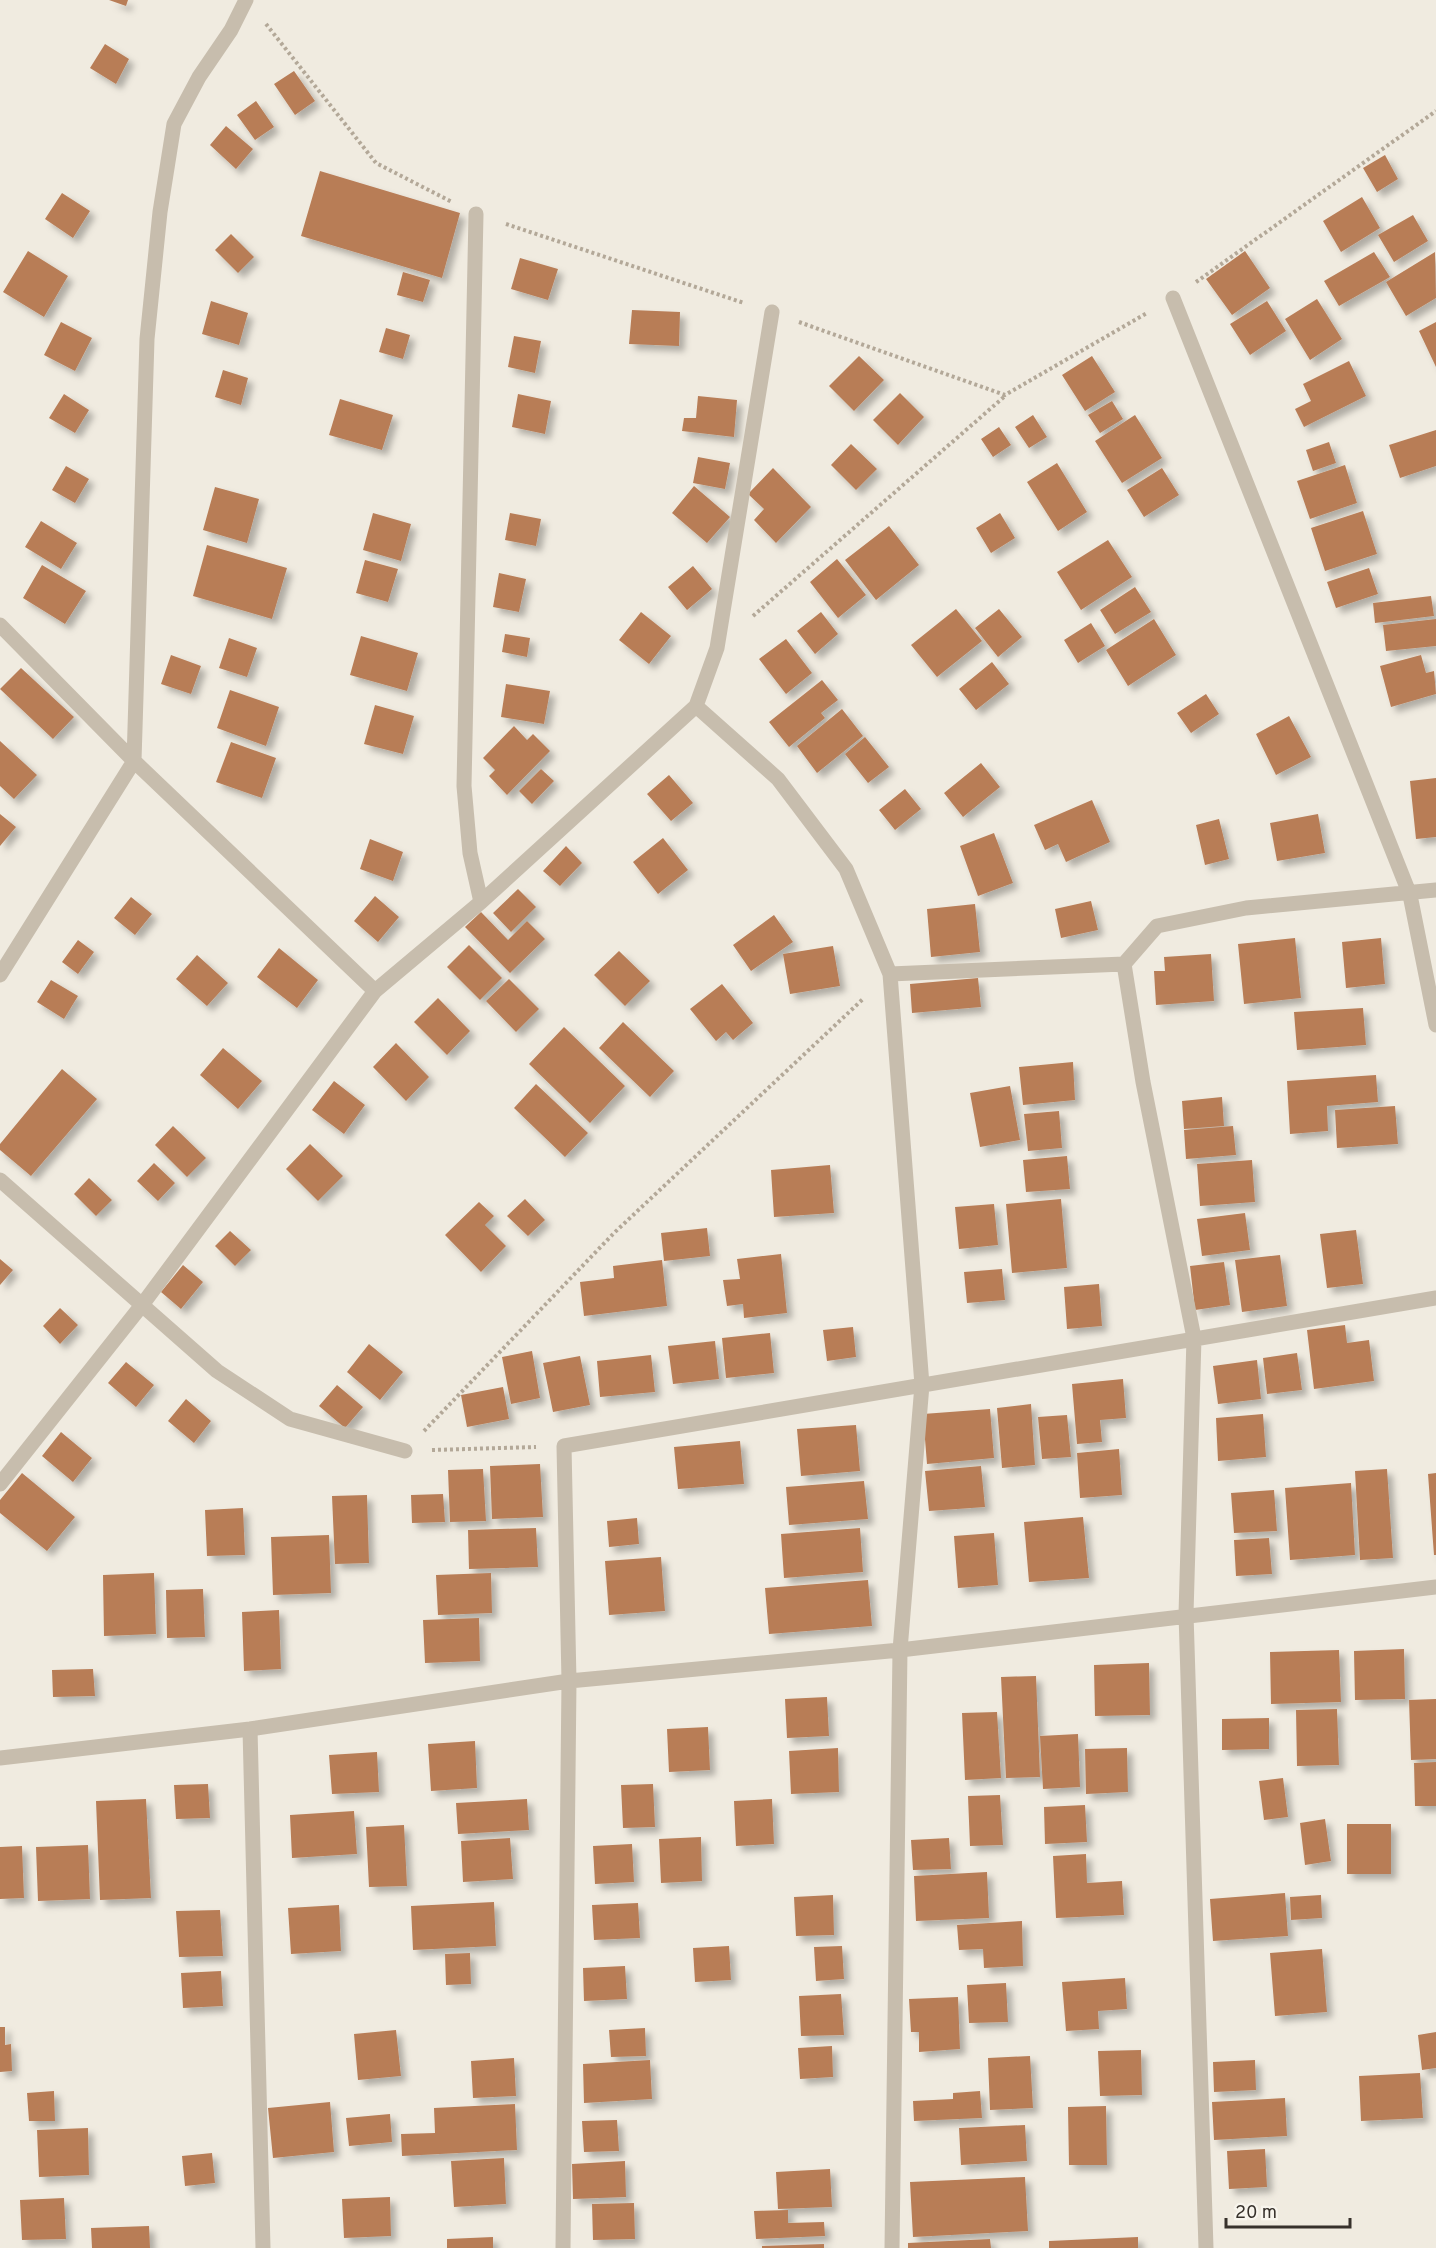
<svg xmlns="http://www.w3.org/2000/svg" width="1436" height="2248" font-family="Overpass,sans-serif">
<style>
.building{fill:#b87d57;filter:url(#shadow)}
.lines{fill:none;stroke-linecap:round;stroke-linejoin:round}
.path{stroke:#b3a898;stroke-width:4;stroke-dasharray:3 3;stroke-linecap:butt}
.minor{stroke:#c7bdad;stroke-width:15}
</style>
<defs>
<filter id="shadow"><feDropShadow dx="5.5" dy="5.5" stdDeviation="3" flood-color="#0004"/></filter>
</defs>
<rect width="100%" height="100%" fill="#f0ebe0"/>
<!-- building -->
<path class="building" d="M109,0H128L126,6Z
M105,44L129,59L116,84L90,68Z
M294,71L315,101L295,115L274,84Z
M256,101L274,127L255,140L237,115Z
M226,126L253,149L236,169L210,145Z
M1385,155L1398,179L1377,192L1363,168Z
M320,171L460,213L442,278L301,236Z
M62,193L90,211L73,238L45,219Z
M1362,197L1380,228L1341,252L1323,221Z
M1413,215L1428,241L1394,262L1378,235Z
M231,234L254,257L238,273L215,250Z
M28,251L68,276L44,317L3,292Z
M1245,251L1270,288L1232,315L1206,279Z
M1374,252L1390,277L1339,306L1324,281Z
M1435,252L1436,298L1406,316L1386,282Z
M520,258L558,269L548,300L511,289Z
M403,272L430,280L423,302L397,295Z
M1317,299L1342,339L1310,360L1285,319Z
M211,301L248,313L239,345L202,334Z
M1267,301L1286,331L1250,355L1230,324Z
M632,310L680,312L679,346L629,344Z
M61,322L92,338L75,371L44,355Z
M1436,322V367L1419,331Z
M386,328L410,335L403,359L379,352Z
M514,336L541,341L535,373L508,367Z
M859,356L884,380L854,411L829,386Z
M1092,356L1115,392L1085,411L1062,375Z
M1349,361L1366,396L1304,427L1295,409L1311,401L1303,384Z
M223,370L248,378L241,405L215,397Z
M900,393L924,417L898,445L873,420Z
M64,394L89,410L75,433L49,418Z
M518,394L551,401L545,434L512,427Z
M698,396L737,400L734,437L682,431L684,418H696Z
M340,399L393,415L382,450L329,435Z
M1112,401L1123,419L1100,433L1088,415Z
M1033,415L1047,437L1029,448L1015,427Z
M1135,415L1162,458L1122,483L1095,441Z
M999,427L1011,445L993,457L981,439Z
M1436,430V466L1400,478L1389,445Z
M1329,442L1336,463L1313,471L1306,450Z
M851,444L877,469L856,490L831,465Z
M698,457L730,463L725,489L693,483Z
M1057,463L1087,512L1058,531L1027,482Z
M1345,465L1357,503L1310,519L1297,481Z
M66,466L89,479L75,503L52,490Z
M773,468L811,507L776,543L754,520L764,509L748,494Z
M1162,468L1179,495L1144,517L1127,490Z
M694,486L730,517L707,543L672,513Z
M215,487L259,499L247,543L203,530Z
M1363,511L1377,554L1325,571L1311,528Z
M373,513L411,524L401,561L363,550Z
M510,513L541,519L536,546L505,540Z
M1000,513L1015,538L991,553L976,528Z
M41,521L77,543L61,569L25,547Z
M889,526L919,565L876,600L845,560Z
M1108,540L1132,577L1081,610L1057,572Z
M207,545L287,568L272,619L193,596Z
M837,559L866,595L838,618L810,582Z
M365,560L398,569L388,602L356,593Z
M42,565L86,591L65,624L23,598Z
M693,566L712,589L687,610L668,587Z
M1369,568L1378,594L1336,608L1327,582Z
M499,573L526,579L519,612L493,607Z
M1135,587L1151,612L1115,634L1100,610Z
M1431,596L1434,616L1375,623L1373,603Z
M956,609L982,641L937,677L911,645Z
M999,609L1022,637L998,657L975,628Z
M641,612L671,636L649,664L619,640Z
M821,612L838,634L815,654L797,631Z
M1154,619L1176,655L1128,686L1106,650Z
M1436,619V646L1386,651L1383,625Z
M1091,623L1105,646L1078,663L1064,640Z
M505,634L530,638L527,657L502,652Z
M361,636L418,653L407,691L350,675Z
M229,638L257,648L247,677L219,668Z
M786,639L812,673L786,694L759,659Z
M171,655L201,666L191,694L161,684Z
M1421,655L1426,673L1434,671L1436,694L1391,707L1380,666Z
M992,662L1009,684L976,710L959,689Z
M21,668L74,717L53,739L0,689Z
M822,680L838,700L821,713L825,718L789,747L769,722Z
M506,684L550,691L544,724L501,717Z
M230,690L279,707L266,746L217,728Z
M1206,694L1219,714L1191,733L1177,713Z
M375,705L414,716L403,754L364,744Z
M842,709L863,736L817,773L797,746Z
M1289,716L1311,757L1276,775L1256,734Z
M514,726L527,740L533,734L550,751L507,795L489,776L495,770L483,758Z
M865,737L889,767L868,783L845,754Z
M0,741L37,775L14,799L0,786Z
M231,742L276,758L262,798L216,782Z
M981,763L1000,787L963,817L944,793Z
M541,769L554,781L532,804L519,791Z
M669,775L693,803L671,821L647,794Z
M1436,778V837L1416,839L1410,781Z
M905,789L921,809L895,830L879,810Z
M1092,800L1110,842L1066,862L1058,844L1045,850L1034,825Z
M0,814L16,827L0,846Z
M1318,814L1325,853L1277,861L1270,823Z
M1219,819L1229,859L1205,865L1196,825Z
M994,833L1013,883L978,896L960,846Z
M663,838L688,870L658,894L633,862Z
M370,839L403,852L393,881L360,869Z
M566,846L582,863L560,886L543,871Z
M518,889L536,907L511,932L493,913Z
M375,896L399,917L378,942L354,921Z
M131,897L152,914L135,935L114,918Z
M1091,901L1098,930L1061,938L1055,909Z
M975,904L980,952L931,957L927,909Z
M481,912L508,940L527,921L545,939L510,973L465,927Z
M774,915L793,942L751,971L733,945Z
M1295,938L1301,998L1244,1004L1238,944Z
M1381,938L1385,984L1346,988L1342,942Z
M78,940L94,952L78,974L62,962Z
M469,945L502,978L480,1000L447,967Z
M833,946L840,986L790,994L783,954Z
M279,948L318,980L297,1008L257,977Z
M619,951L650,981L625,1006L594,975Z
M1211,954L1214,1001L1156,1005L1154,971H1165L1164,957Z
M197,955L228,983L207,1006L176,979Z
M978,978L981,1007L912,1013L910,984Z
M509,979L539,1009L516,1032L486,1001Z
M51,980L78,996L64,1019L37,1002Z
M722,984L753,1023L733,1040L726,1032L716,1041L690,1009Z
M438,998L470,1031L447,1055L414,1022Z
M1363,1008L1366,1045L1297,1050L1294,1012Z
M623,1022L674,1071L650,1097L599,1048Z
M564,1027L625,1086L590,1123L529,1064Z
M396,1043L429,1077L406,1101L373,1067Z
M223,1048L262,1081L238,1109L200,1075Z
M1073,1062L1075,1100L1023,1105L1019,1067Z
M62,1069L97,1099L31,1176L0,1150V1144Z
M1376,1075L1378,1102L1327,1106L1328,1131L1290,1134L1287,1081Z
M334,1081L365,1105L344,1134L312,1110Z
M536,1084L588,1133L565,1157L514,1108Z
M1010,1086L1020,1140L980,1147L970,1093Z
M1222,1097L1224,1126L1184,1129L1182,1101Z
M1395,1106L1398,1144L1337,1148L1335,1110Z
M1059,1111L1062,1148L1028,1151L1024,1114Z
M173,1126L206,1158L187,1177L155,1145Z
M1233,1126L1236,1155L1186,1159L1184,1130Z
M310,1144L343,1176L318,1201L286,1169Z
M1067,1156L1070,1189L1026,1192L1023,1160Z
M1252,1160L1255,1202L1200,1206L1197,1164Z
M154,1163L175,1183L158,1201L137,1181Z
M830,1165L834,1213L774,1217L771,1170Z
M89,1178L112,1200L96,1216L74,1194Z
M525,1199L545,1220L528,1236L507,1216Z
M1061,1199L1067,1268L1012,1273L1006,1204Z
M479,1202L494,1216L485,1225L506,1246L481,1272L445,1235Z
M994,1204L998,1245L959,1249L955,1207Z
M1245,1213L1250,1250L1202,1256L1197,1219Z
M707,1228L710,1256L664,1261L661,1233Z
M1356,1230L1363,1284L1327,1288L1320,1234Z
M230,1231L251,1250L235,1266L215,1246Z
M781,1254L787,1313L744,1318L743,1304L727,1306L723,1280L740,1279L737,1259Z
M1280,1255L1287,1306L1242,1312L1235,1260Z
M0,1259L13,1270L0,1285Z
M662,1260L667,1306L584,1316L580,1282L614,1278L613,1266Z
M1224,1262L1230,1305L1195,1310L1190,1266Z
M183,1265L203,1282L181,1309L161,1292Z
M1002,1269L1005,1300L967,1303L964,1272Z
M1099,1284L1102,1326L1067,1329L1064,1287Z
M60,1308L78,1325L60,1344L43,1326Z
M1345,1325L1347,1343L1369,1340L1374,1381L1314,1389L1307,1330Z
M853,1327L856,1357L827,1361L823,1330Z
M770,1333L774,1373L726,1378L722,1338Z
M715,1341L719,1379L673,1384L668,1346Z
M369,1344L403,1372L380,1400L347,1372Z
M532,1351L540,1398L511,1404L502,1357Z
M1297,1353L1302,1390L1267,1394L1263,1358Z
M651,1355L655,1392L600,1397L597,1361Z
M580,1356L590,1405L553,1412L543,1363Z
M1257,1360L1261,1399L1218,1404L1213,1366Z
M126,1362L154,1385L136,1407L108,1383Z
M1123,1379L1126,1418L1100,1420L1102,1442L1077,1444L1072,1384Z
M337,1385L363,1407L345,1428L319,1406Z
M503,1387L509,1419L467,1427L461,1395Z
M186,1399L211,1421L194,1443L168,1421Z
M1031,1404L1035,1465L1002,1468L997,1408Z
M990,1409L994,1458L927,1464L923,1414Z
M1263,1414L1266,1457L1218,1461L1216,1418Z
M1067,1415L1071,1457L1042,1459L1038,1417Z
M856,1425L860,1471L801,1476L797,1429Z
M61,1432L92,1458L73,1482L42,1456Z
M740,1441L744,1484L678,1489L674,1447Z
M1119,1449L1122,1495L1080,1498L1077,1453Z
M540,1464L543,1517L492,1519L490,1466Z
M981,1466L985,1507L929,1511L925,1471Z
M483,1469L486,1521L450,1522L448,1470Z
M1387,1469L1393,1558L1360,1560L1355,1471Z
M22,1473L75,1517L47,1551L0,1513V1500Z
M1436,1473V1555H1434L1428,1474Z
M864,1481L868,1519L789,1525L786,1487Z
M1351,1483L1355,1555L1290,1560L1285,1488Z
M1274,1490L1277,1531L1234,1533L1231,1493Z
M443,1494L445,1522L412,1523L411,1495Z
M367,1495L369,1563L335,1564L332,1496Z
M243,1508L245,1555L207,1556L205,1510Z
M1083,1517L1089,1578L1029,1582L1024,1522Z
M637,1518L639,1544L609,1547L607,1521Z
M536,1528L538,1567L469,1569L468,1530Z
M860,1528L863,1572L784,1578L781,1534Z
M994,1533L998,1585L958,1588L954,1536Z
M329,1535L331,1593L273,1595L271,1537Z
M1269,1538L1272,1574L1236,1576L1234,1540Z
M661,1557L665,1611L609,1615L605,1561Z
M154,1573L156,1634L104,1636L103,1575Z
M491,1573L492,1613L438,1615L436,1575Z
M868,1580L872,1626L769,1634L765,1588Z
M203,1589L205,1637L167,1638L166,1590Z
M279,1610L281,1669L244,1671L242,1612Z
M479,1618L480,1661L425,1663L423,1620Z
M1404,1649L1405,1699L1355,1700L1354,1651Z
M1339,1650L1341,1702L1271,1704L1270,1652Z
M1149,1663L1150,1715L1095,1716L1094,1665Z
M93,1669L95,1696L53,1697L52,1670Z
M1036,1676L1040,1777L1006,1778L1001,1677Z
M827,1697L829,1736L787,1738L785,1699Z
M1436,1699V1759L1411,1760L1409,1700Z
M1337,1709L1339,1765L1297,1766L1296,1710Z
M997,1712L1001,1778L965,1780L962,1713Z
M1269,1718V1749L1222,1750V1719Z
M708,1727L710,1770L669,1772L667,1729Z
M1078,1734L1080,1787L1043,1789L1040,1736Z
M475,1741L477,1788L431,1791L428,1744Z
M838,1748L839,1792L791,1794L789,1751Z
M1127,1748L1128,1792L1086,1794L1085,1749Z
M377,1752L379,1792L332,1794L329,1755Z
M1436,1762V1806H1415L1414,1763Z
M1283,1778L1288,1817L1264,1820L1259,1781Z
M208,1784L210,1818L176,1819L174,1785Z
M653,1784L655,1827L623,1828L621,1785Z
M1000,1795L1003,1845L970,1846L968,1796Z
M146,1799L151,1898L100,1900L96,1801Z
M527,1799L529,1830L458,1834L456,1803Z
M772,1799L774,1844L736,1846L734,1801Z
M1085,1805L1087,1842L1045,1844L1044,1807Z
M354,1811L357,1854L292,1858L290,1815Z
M1325,1819L1331,1861L1305,1865L1300,1823Z
M1347,1824H1391V1874H1347Z
M404,1825L407,1886L369,1887L366,1827Z
M701,1837L702,1881L661,1883L659,1839Z
M510,1838L513,1879L463,1882L461,1841Z
M949,1838L951,1869L913,1870L911,1840Z
M632,1844L634,1882L595,1884L593,1846Z
M88,1845L90,1899L38,1901L36,1847Z
M22,1846L24,1898L0,1899V1847Z
M1086,1854L1087,1883L1122,1881L1124,1915L1056,1918L1053,1856Z
M987,1872L989,1918L916,1921L914,1876Z
M1285,1893L1288,1936L1213,1941L1210,1899Z
M833,1895L834,1935L796,1936L794,1897Z
M1321,1895L1322,1918L1291,1920L1290,1897Z
M494,1902L496,1946L413,1950L411,1906Z
M638,1903L640,1938L594,1940L592,1905Z
M339,1905L341,1951L291,1954L288,1908Z
M220,1910L223,1956L179,1957L176,1911Z
M1022,1921L1023,1966L984,1968L983,1949L959,1950L957,1925Z
M729,1946L731,1980L695,1982L693,1948Z
M842,1946L844,1979L816,1981L814,1947Z
M1322,1949L1327,2012L1275,2016L1270,1953Z
M470,1953L471,1984L446,1985L445,1954Z
M625,1966L627,1999L584,2001L583,1968Z
M221,1971L223,2006L183,2008L181,1973Z
M1125,1978L1127,2009L1098,2011L1099,2029L1066,2031L1062,1982Z
M1006,1983L1008,2022L969,2023L967,1985Z
M841,1994L844,2035L801,2036L799,1996Z
M958,1997L960,2049L919,2052V2032H911L909,1999Z
M0,2027H5V2045L11,2044L12,2071L0,2072Z
M645,2028L646,2056L611,2057L609,2030Z
M396,2030L401,2076L358,2080L354,2034Z
M1436,2032V2068L1422,2070L1418,2035Z
M832,2046L833,2077L800,2079L798,2048Z
M1141,2050L1142,2095L1100,2096L1098,2051Z
M1030,2056L1033,2108L990,2110L988,2058Z
M514,2058L516,2096L473,2098L471,2061Z
M650,2060L652,2099L584,2103L583,2064Z
M1255,2060L1256,2090L1214,2092L1213,2062Z
M1420,2073L1423,2118L1361,2121L1359,2076Z
M54,2091L55,2121H29L27,2093Z
M980,2091L982,2118L914,2121L913,2101L953,2099V2093Z
M1285,2098L1287,2136L1214,2140L1212,2102Z
M330,2102L334,2152L273,2158L268,2108Z
M515,2104L517,2150L402,2156L401,2134L435,2133L434,2108Z
M1106,2106L1107,2165H1069L1068,2107Z
M390,2114L392,2142L349,2146L346,2118Z
M617,2120L619,2151L584,2152L582,2121Z
M1025,2125L1027,2161L961,2165L959,2128Z
M88,2128L89,2175L39,2177L37,2130Z
M1265,2149L1267,2187L1229,2189L1227,2151Z
M212,2153L215,2183L185,2186L182,2156Z
M504,2158L506,2204L454,2207L451,2161Z
M625,2161L626,2197L573,2199L572,2164Z
M830,2169L832,2207L778,2209L776,2172Z
M1025,2177L1028,2231L913,2237L910,2182Z
M390,2197L391,2236L344,2238L342,2199Z
M64,2198L66,2239L22,2240L20,2200Z
M634,2203L635,2239L593,2240L592,2204Z
M788,2210V2223L824,2222L825,2236L756,2239L754,2211Z
M149,2226L150,2248H92L91,2228Z
M493,2237V2248H447V2239Z
M1138,2237V2248H1049V2241Z
M990,2239L991,2248H908V2243Z
M824,2244V2248H762V2246Z"/>
<g class="lines">
<!-- path -->
<path class="path" d="M266,24L376,163L452,202
M506,224L744,303
M1196,282L1436,111
M799,322L1005,395L1147,313
M753,616L1005,396
M424,1431L614,1233L863,999
M432,1450L536,1447"/>
<!-- minor -->
<path class="minor" d="M476,214L464,786L470,853L481,902
M1173,298L1410,895L1436,1025
M0,625L134,761L375,991
M696,706L778,779L846,869L890,974L922,1385L900,1650L892,2248
M890,974L1124,964
M0,975L134,761L147,339L160,212L174,124L199,77L231,30L246,0
M0,1180L217,1371L290,1419L405,1451
M0,1484L142,1305L375,991L481,902L696,706L717,648L772,312
M250,1729L263,2248
M0,1758L250,1729L569,1681L900,1650L1436,1587
M563,2248L569,1681L564,1446L1436,1298
M1206,2248L1186,1614L1194,1338L1143,1082L1124,964L1157,926L1246,908L1436,890"/>
</g>
<!-- scale -->
<path d="M1226 2218v9h124v-9" fill="none" stroke="#37312b" stroke-width="3"/>
<text x="1235" y="2218" font-size="18" fill="#37312b" stroke="#f8f5ed" stroke-width="4.5" paint-order="stroke">20 m</text>
</svg>
